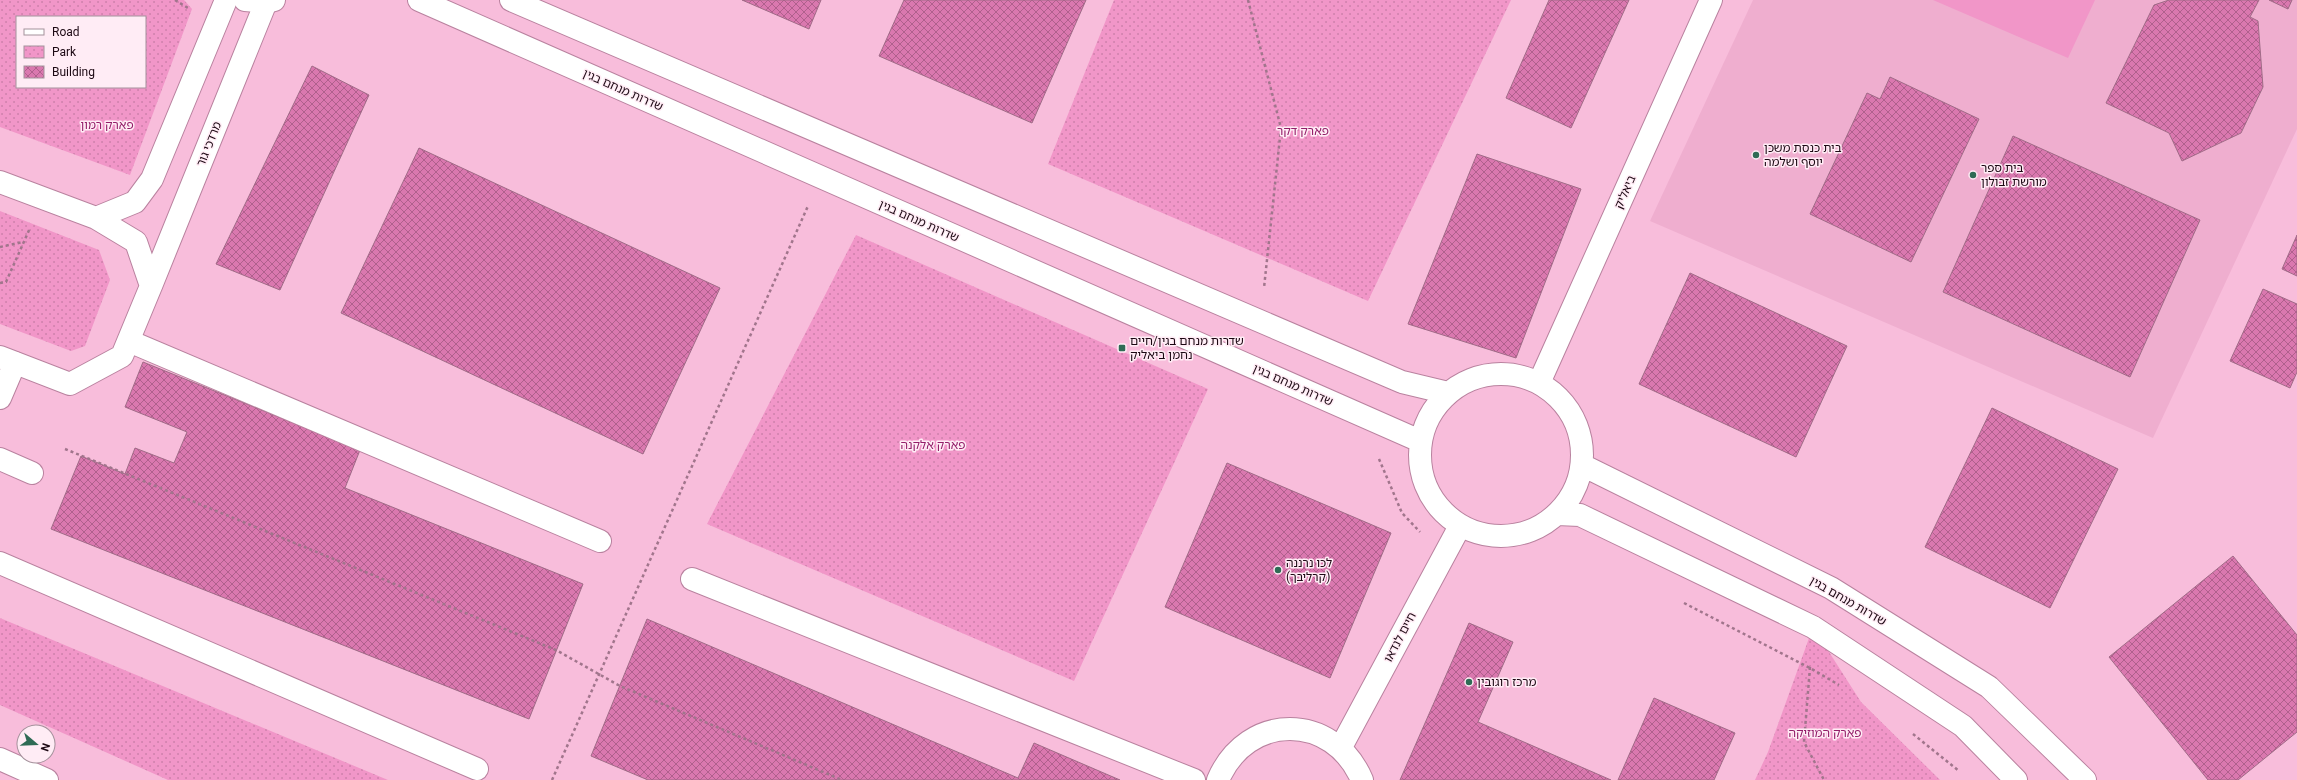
<svg xmlns="http://www.w3.org/2000/svg" width="2297" height="780" font-family="Roboto,'Noto Sans Hebrew',sans-serif">
<style>
.built{fill:#efaecf}
.park{fill:url(#park-dots);fill-rule:evenodd}
.pitch{fill:#f196c8}
.building{fill:url(#building-cross-hatch);stroke:#a06b87}
.lines{fill:none;stroke-linecap:round;stroke-linejoin:round}
.lane-casing{stroke:#b9829f;stroke-width:24}
.street-casing{stroke:#b9829f;stroke-width:24}
.secondary-casing{stroke:#b9829f;stroke-width:24}
.path{stroke:#a1758c;stroke-width:2.5;stroke-dasharray:3 3;stroke-linecap:butt}
.lane{stroke:#fff;stroke-width:22}
.street{stroke:#fff;stroke-width:22}
.secondary{stroke:#fff;stroke-width:22}
.poi-dot{fill:#2f6b55;stroke:#ffecf5;stroke-width:1.5}
.labels{text-anchor:middle;dominant-baseline:central;stroke-width:3;stroke-linejoin:round;paint-order:stroke}
.street-label{font-size:12px;fill:#1c0813;stroke:#ffecf5}
.park-label{font-size:12px;fill:#931d69;stroke:#ffecf5}
.poi-label{font-size:12px;fill:#1c0813;stroke:#ffecf5;text-anchor:start}
</style>
<defs>
<pattern id="park-dots" width="8" height="8" patternUnits="userSpaceOnUse"><rect width="8" height="8" fill="#f196c8"/><path d="M2 2h.1M6 6h.1" fill="none" stroke="#ce80ab" stroke-width="1.8" stroke-linecap="round"/></pattern>
<pattern id="building-cross-hatch" width="8" height="8" patternUnits="userSpaceOnUse"><rect width="8" height="8" fill="#da78af"/><path d="M0 0l8 8M0 8l8-8" fill="none" stroke="#b0608d"/></pattern>
</defs>
<rect width="100%" height="100%" fill="#f8bddb"/>
<!-- built -->
<path class="built" d="M1753,0H2297V129L2153,438L1650,221Z"/>
<!-- park -->
<path class="park" d="M0,0H184L192,9L130,175L0,127ZM17,17H145V87H17Z
M1114,0H1511L1368,301L1048,164Z
M0,211L99,250L110,280L85,346L71,351L0,324Z
M856,235L1208,389L1074,681L707,524Z
M0,618L388,780H168L0,705Z
M1813,627L1861,702L1940,780H1755L1768,752Z"/>
<!-- pitch -->
<path class="pitch" d="M1933,0H2095L2068,58Z"/>
<!-- building -->
<path class="building" d="M742,0H821L809,29Z
M904,0H1086L1032,123L879,56Z
M1549,0H1629L1571,128L1506,98Z
M2169,0H2259L2250,17L2258,21L2263,87L2241,133L2182,161L2169,133L2106,103L2154,5Z
M2269,0H2292L2288,9Z
M312,66L369,95L280,290L216,264Z
M1890,77L1979,119L1911,262L1810,214L1867,93L1880,99Z
M2013,136L2200,220L2130,377L1943,292Z
M419,148L720,288L643,454L341,313Z
M1477,154L1581,189L1516,358L1408,324Z
M2297,235V276L2282,269Z
M1690,273L1847,346L1796,457L1639,384Z
M2263,289L2297,304V372L2290,388L2230,361Z
M143,362L360,450L345,488L583,584L529,719L51,529L81,456L125,474L135,448L174,463L187,432L125,407Z
M1992,408L2118,469L2050,608L1925,547Z
M1227,463L1391,533L1330,678L1165,607Z
M2233,556L2297,635V732L2238,780H2208L2109,657Z
M647,619L1018,778L1034,743L1120,780H648L591,756Z
M1469,623L1513,642L1478,722L1611,780H1400Z
M1654,698L1735,733L1714,780H1618Z"/>
<g class="lines">
<defs>
<path id="lane" d="M129,341L600,541
M0,398L15,363
M0,459L32,473
M0,563L477,769
M692,579L1194,780"/>
<path id="street" d="M0,182L96,218L136,242L151,286L122,356L70,384L0,357
M96,218L135,202L152,179L226,0
M151,286L266,2
M1341,747L1460,526
M1218,780C1247,712 1333,712 1362,780"/>
<path id="secondary" d="M245,0L266,2L274,0
M419,0L1420,441
M511,0L1402,382L1448,393
M1420 455a81 81 0 1 1 162 0a81 81 0 1 1-162 0Z
M1539,383L1711,0
M1582,465L1831,588L1989,687L2085,780
M1557,514L1580,515L1813,627L1963,726L2016,780
M0,759L47,780"/>
</defs>
<!-- lane casing -->
<use href="#lane" class="lane-casing"/>
<!-- street casing -->
<use href="#street" class="street-casing"/>
<!-- secondary casing -->
<use href="#secondary" class="secondary-casing"/>
<!-- path -->
<path class="path" d="M175,0L188,8
M1248,0L1281,128L1264,288
M0,247L23,242
M0,283L6,282L30,228
M65,449L556,650L620,686L842,780
M1379,459L1402,513L1420,532
M1684,603L1810,668L1839,685
M1810,667L1804,742L1824,780
M1913,734L1959,771
M552,780L808,206"/>
<!-- lane -->
<use href="#lane" class="lane"/>
<!-- street -->
<use href="#street" class="street"/>
<!-- secondary -->
<use href="#secondary" class="secondary"/>
</g>
<!-- markers -->
<g class="poi-dot">
<circle cx="1756" cy="155" r="4"/>
<circle cx="1973" cy="175" r="4"/>
<rect x="1118" y="344" width="8" height="8" rx="2"/>
<circle cx="1278" cy="570" r="4"/>
<circle cx="1469" cy="682" r="4"/>
</g>
<g class="labels">
<!-- street labels -->
<g class="street-label">
<text transform="translate(623 90) rotate(24)">שדרות מנחם בגין</text>
<text transform="translate(209 144) rotate(-68)">מרדכי גור</text>
<text transform="translate(1625 192) rotate(-66)">ביאליק</text>
<text transform="translate(919 221) rotate(24)">שדרות מנחם בגין</text>
<text transform="translate(1293 385) rotate(24)">שדרות מנחם בגין</text>
<text transform="translate(1848 601) rotate(30)">שדרות מנחם בגין</text>
<text transform="translate(1400 637) rotate(-62)">חיים לנדאו</text>
</g>
<!-- park labels -->
<g class="park-label">
<text x="107" y="125">פארק רמון</text>
<text x="1303" y="131">פארק דקר</text>
<text x="933" y="445">פארק אלקנה</text>
<text x="1825" y="733">פארק המוזיקה</text>
</g>
<!-- poi labels -->
<g class="poi-label">
<text x="1764" y="148">בית כנסת משכן<tspan x="1764" dy="14">יוסף ושלמה</tspan></text>
<text x="1981" y="168">בית ספר<tspan x="1981" dy="14">מורשת זבולון</tspan></text>
<text x="1130" y="341">שדרות מנחם בגין/חיים<tspan x="1130" dy="14">נחמן ביאליק</tspan></text>
<text x="1286" y="563">לכו נרננה<tspan x="1286" dy="14">(קרליבך)</tspan></text>
<text x="1477" y="682">מרכז רוגובין</text>
</g>
</g>
<!-- legend -->
<rect x="16" y="16" width="130" height="72" fill="#ffecf5" stroke="#a4919b"/>
<rect x="24" y="29" width="20" height="6" fill="#ffffff" stroke="#a4919b"/>
<text x="52" y="36" font-size="12" fill="#1c0813">Road</text>
<rect x="24" y="46" width="20" height="12" fill="url(#park-dots)" stroke="#a4919b"/>
<text x="52" y="56" font-size="12" fill="#1c0813">Park</text>
<rect x="24" y="66" width="20" height="12" fill="url(#building-cross-hatch)" stroke="#a4919b"/>
<text x="52" y="76" font-size="12" fill="#1c0813">Building</text>
<!-- north arrow -->
<g transform="translate(36 744) rotate(109)"><circle r="19" fill="#ffecf5" stroke="#a4919b"/>
<path d="M0-3L7 15L0 10L-7 15Z" fill="#2f6b55"/>
<text y="-6" font-size="11" font-weight="bold" text-anchor="middle" fill="#1c0813">N</text>
</g>
</svg>
